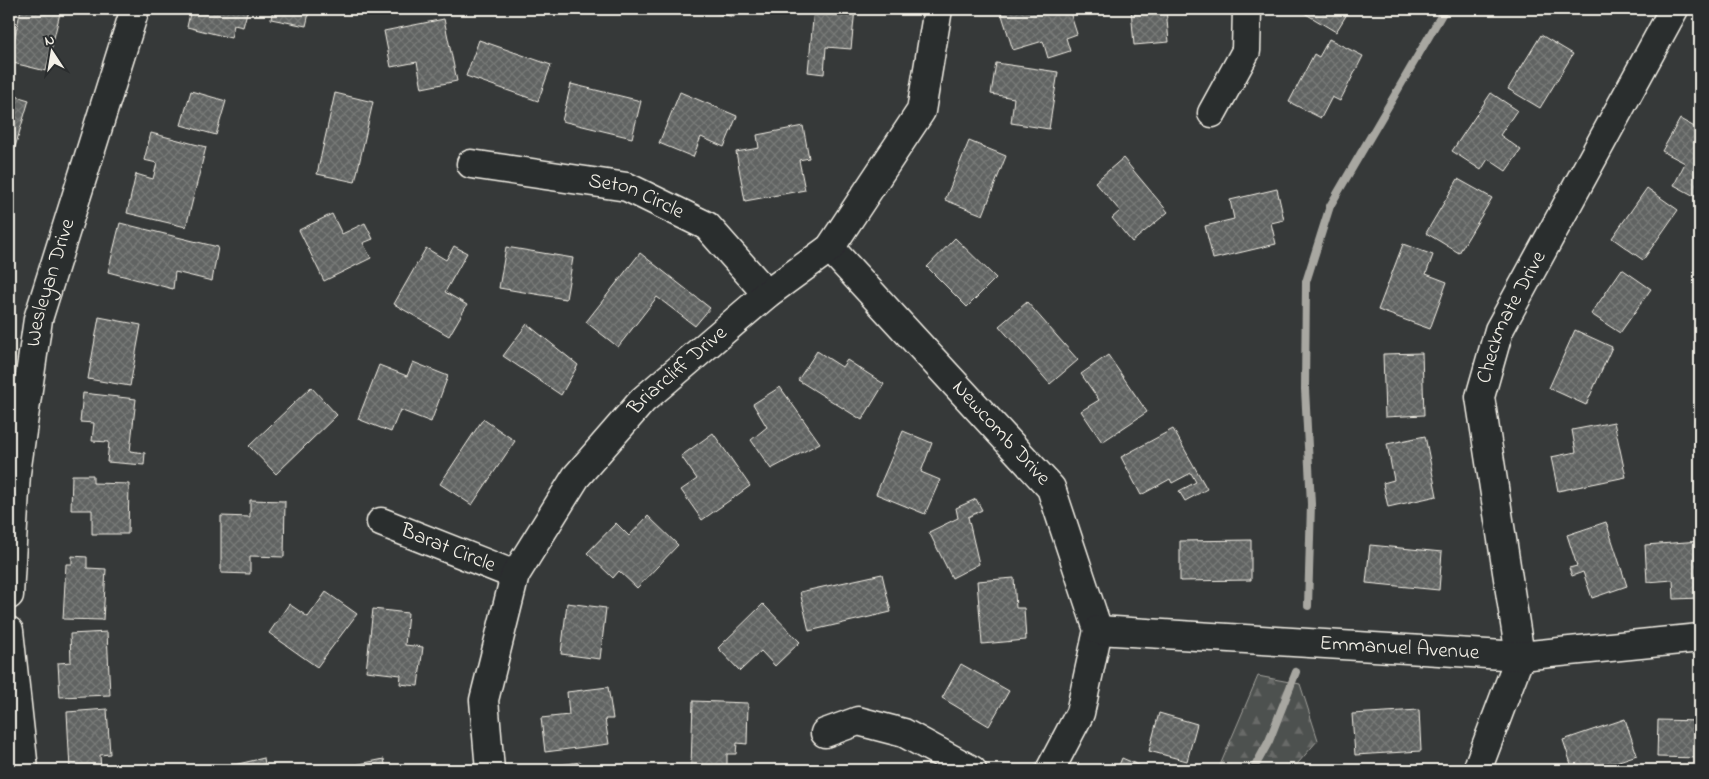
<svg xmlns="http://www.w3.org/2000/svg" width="1709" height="779" font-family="'Indie Flower',sans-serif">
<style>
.forest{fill:url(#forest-firs);stroke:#a1a19c}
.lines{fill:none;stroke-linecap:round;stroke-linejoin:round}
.stream{stroke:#a8a7a1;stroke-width:8}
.building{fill:url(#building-cross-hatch);stroke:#f4f1e8}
.minor-casing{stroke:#f4f1e8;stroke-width:31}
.tertiary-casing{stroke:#f4f1e8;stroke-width:31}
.minor{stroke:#2a2d2e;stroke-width:28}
.tertiary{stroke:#2a2d2e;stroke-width:28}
.labels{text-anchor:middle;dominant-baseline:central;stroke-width:4.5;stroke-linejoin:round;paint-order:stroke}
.street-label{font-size:21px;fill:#f4f1e8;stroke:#2a2d2e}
</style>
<defs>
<pattern id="forest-firs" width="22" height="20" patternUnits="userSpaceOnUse" patternTransform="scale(1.25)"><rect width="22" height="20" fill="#4e514f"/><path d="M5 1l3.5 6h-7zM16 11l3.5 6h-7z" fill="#686a68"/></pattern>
<pattern id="building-cross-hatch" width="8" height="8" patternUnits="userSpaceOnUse" patternTransform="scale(1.25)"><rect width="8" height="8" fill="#616362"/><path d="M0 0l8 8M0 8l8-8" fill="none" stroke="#787a78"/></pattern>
</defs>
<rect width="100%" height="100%" fill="#363939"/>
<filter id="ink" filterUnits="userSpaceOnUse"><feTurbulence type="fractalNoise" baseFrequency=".02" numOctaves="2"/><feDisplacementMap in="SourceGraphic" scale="10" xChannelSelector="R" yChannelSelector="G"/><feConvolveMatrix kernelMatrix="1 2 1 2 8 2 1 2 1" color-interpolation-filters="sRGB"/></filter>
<g filter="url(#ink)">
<!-- forest -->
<path class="forest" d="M1258,676L1300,684L1318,740L1292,770H1218Z"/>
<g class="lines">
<!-- stream -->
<path class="stream" d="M1308,606L1311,504L1305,389L1306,282L1330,206L1445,9
M1253,770L1269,741L1296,672"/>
</g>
<!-- building -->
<path class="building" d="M21,9H61L46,71L9,62Z
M191,9H248L243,27L234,25L231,38L187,27Z
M273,9H310L306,26L271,19Z
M700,9H736L734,17Z
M814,9H855L851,49L826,47L824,74L808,72Z
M1000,9H1069L1077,34L1066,38L1070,51L1048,58L1043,41L1013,50Z
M1131,9H1166L1169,42L1134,45Z
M1303,9H1350L1336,32L1301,11Z
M444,19L457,81L422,88L417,62L391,67L384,31Z
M1541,35L1573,54L1540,108L1508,89Z
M1329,39L1363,56L1340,101L1332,97L1321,118L1289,102L1314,54L1319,57Z
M479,40L551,65L538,101L466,76Z
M996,63L1058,72L1049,129L1011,123L1014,98L991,94Z
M571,84L641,101L632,138L562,121Z
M191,91L226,101L216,135L181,125Z
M680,92L737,116L724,147L701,137L693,157L659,143Z
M335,93L373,102L355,182L317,174Z
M1491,93L1517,110L1500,135L1521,150L1506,171L1488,159L1481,170L1452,151Z
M9,94L29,100L15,147L9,145Z
M1680,119L1700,130V199L1674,185L1685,163L1662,151Z
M803,126L809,158L799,160L805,190L745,201L736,152L759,148L757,135Z
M151,133L206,147L186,227L127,213L136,174L153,179L157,163L144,160Z
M969,141L1006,156L983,215L945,200Z
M1123,158L1168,212L1132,242L1112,218L1120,211L1095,182Z
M1458,179L1492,198L1459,253L1426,233Z
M1647,188L1678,210L1643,260L1612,238Z
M1277,189L1284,220L1271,223L1276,244L1213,259L1205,226L1234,219L1230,200Z
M332,214L342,234L365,223L373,239L363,243L371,258L324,281L299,230Z
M120,223L218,247L212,281L175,272L173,289L108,272Z
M955,238L996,278L967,307L927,267Z
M1403,244L1433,255L1426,274L1447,282L1430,329L1378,310Z
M454,246L467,253L445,292L467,305L449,336L394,304L426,248L446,260Z
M506,247L573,258L566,299L499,288Z
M640,253L710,308L695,326L657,297L618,347L586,322Z
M1622,269L1651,289L1620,333L1591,314Z
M1027,302L1078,360L1050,384L999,326Z
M99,317L141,325L130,386L88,379Z
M527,324L578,365L561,395L503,356Z
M1575,330L1612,347L1586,405L1549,388Z
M817,351L842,367L847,360L884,384L862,420L798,380Z
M1422,353L1424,415L1385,417L1383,354Z
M1108,355L1147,412L1102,442L1081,411L1099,400L1081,374Z
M413,362L448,376L431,422L400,410L391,432L358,419L379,365L407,376Z
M311,387L337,415L276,474L249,446Z
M780,387L820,443L771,469L751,440L767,427L753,404Z
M83,393L136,399L130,451L145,453L144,465L107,462L109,442L92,441L94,423L80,422Z
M483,419L515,441L472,505L440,484Z
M1614,422L1626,477L1558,491L1551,457L1576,452L1572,430Z
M1173,429L1207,489L1185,501L1179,491L1196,482L1191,473L1172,483L1170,479L1141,495L1121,457Z
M903,431L932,443L921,472L940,480L925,514L876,494Z
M713,433L750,486L702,520L681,490L697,479L681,456Z
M1425,436L1437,496L1388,507L1383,483L1394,480L1387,444Z
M72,475H93V483L129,484L128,534H92V510H71Z
M976,499L982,510L968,517L979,564L952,578L929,532L958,518L956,508Z
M250,500L285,501L284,557L250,556V574L221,573V516L250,517Z
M648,516L678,545L637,588L619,571L613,578L587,553L616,523L629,536Z
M1606,522L1627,586L1592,598L1583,572L1572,576L1569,568L1577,566L1567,535Z
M1251,540V580L1180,581V541Z
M1700,541V598L1674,599L1673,580L1647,582L1645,545Z
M1370,545L1442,552L1439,590L1366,583Z
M72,556L87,557V568L106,569L103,620L63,619L66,564H72Z
M882,574L891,612L809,631L800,592Z
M1014,578L1016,608H1024L1026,640L982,644L977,581Z
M326,592L357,614L317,667L269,633L289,604L308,617Z
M567,603L606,608L600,659L561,654Z
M763,604L800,642L775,666L761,651L740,671L718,648Z
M373,609L408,613L405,645L423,647L418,686L400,684L401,675L366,671Z
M107,632L110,695L60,697L58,663L71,662L70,634Z
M961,664L1009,691L989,726L942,698Z
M608,687L613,719H605L609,744L545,752L541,718L569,715L567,692Z
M693,701L748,703L747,744L737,743L736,754H727V768L691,767Z
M107,709L110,754L100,755L101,770H70L67,712Z
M1419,710L1421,751L1355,755L1352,714Z
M1159,713L1197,724L1187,761L1149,751Z
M1625,719L1637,755L1592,770H1573L1563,740Z
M1658,720L1700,721V758L1657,757Z
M264,758L266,770H235L234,765Z
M1122,758L1150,770H1117Z
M384,759L386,770H330Z
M581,762L582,770H545L544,767Z
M1356,768L1394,769V770H1356Z"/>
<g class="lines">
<defs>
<g id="minor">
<path d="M1212,113L1246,51L1247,9"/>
<path id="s1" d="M471,164L627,187L707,226L767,294"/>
<path id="s2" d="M830,248L1051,488L1098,630L1080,713L1050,770"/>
<path id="s3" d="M381,522L515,575"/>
<path id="s4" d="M9,595L16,473L38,319L135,9"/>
<path d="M9,631L24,770"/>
<path d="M825,733L858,721L904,733L972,770"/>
<path id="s5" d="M490,770L484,700L515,575L576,477L643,400L767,294L830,248L921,111L938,9"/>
<path id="s6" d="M1477,770L1520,656L1480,397L1499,330L1674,9"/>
</g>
<g id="tertiary">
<path id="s7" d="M1098,630L1520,656L1700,638"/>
</g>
</defs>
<!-- minor casing -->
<use href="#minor" class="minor-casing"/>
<!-- tertiary casing -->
<use href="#tertiary" class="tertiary-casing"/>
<!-- minor -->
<use href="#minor" class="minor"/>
<!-- tertiary -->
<use href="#tertiary" class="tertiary"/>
</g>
</g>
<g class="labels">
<!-- street labels -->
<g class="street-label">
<text stroke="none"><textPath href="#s1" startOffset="169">Seton Circle</textPath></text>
<text stroke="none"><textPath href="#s4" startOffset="316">Wesleyan Drive</textPath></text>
<text stroke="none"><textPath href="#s6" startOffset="470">Checkmate Drive</textPath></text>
<text stroke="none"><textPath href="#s5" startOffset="462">Briarcliff Drive</textPath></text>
<text stroke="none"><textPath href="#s2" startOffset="252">Newcomb Drive</textPath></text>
<text stroke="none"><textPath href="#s3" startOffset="72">Barat Circle</textPath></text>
<text stroke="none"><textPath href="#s7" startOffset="302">Emmanuel Avenue</textPath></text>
</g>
</g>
<!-- margin -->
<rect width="1709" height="779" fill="none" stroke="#2a2d2e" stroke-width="30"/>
<rect x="15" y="15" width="1679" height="749" fill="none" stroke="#f4f1e8" stroke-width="2" filter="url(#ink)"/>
<!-- north arrow -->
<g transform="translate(52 52) rotate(348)" stroke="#2a2d2e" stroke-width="4" paint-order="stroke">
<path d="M0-4L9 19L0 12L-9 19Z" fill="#f4f1e8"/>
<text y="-8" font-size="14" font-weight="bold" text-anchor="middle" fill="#f4f1e8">N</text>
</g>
</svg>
